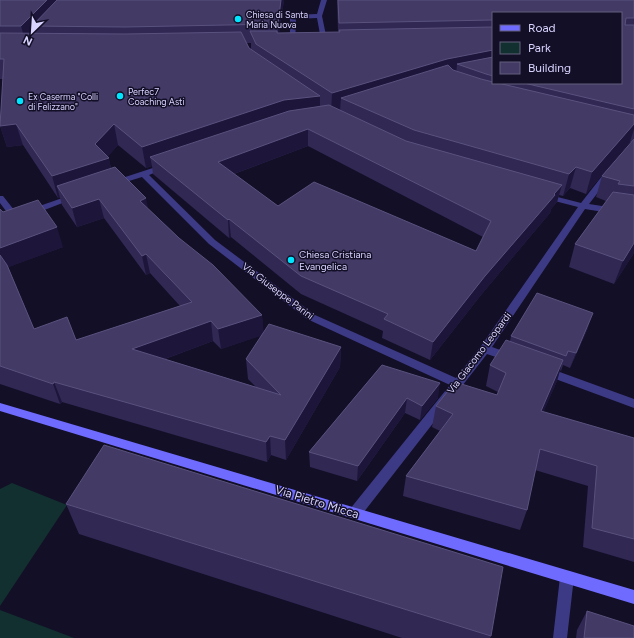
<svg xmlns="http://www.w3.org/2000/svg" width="634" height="638" font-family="Figtree,sans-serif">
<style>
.green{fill:#12302f}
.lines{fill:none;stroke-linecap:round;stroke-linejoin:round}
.street{fill:#3d3a85;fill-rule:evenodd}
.secondary{fill:#6f6bff;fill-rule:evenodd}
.wall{fill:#312854;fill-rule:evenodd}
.shaded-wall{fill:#1d163a}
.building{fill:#433a66;stroke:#5a527e;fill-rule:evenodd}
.poi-dot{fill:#00e5ff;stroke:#130f26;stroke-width:1.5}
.labels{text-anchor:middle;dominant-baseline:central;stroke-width:3;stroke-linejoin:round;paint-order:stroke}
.far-poi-label{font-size:9px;fill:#d9d4ff;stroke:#130f26;text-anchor:start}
.poi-label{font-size:10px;fill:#d9d4ff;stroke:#130f26;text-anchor:start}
.street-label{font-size:10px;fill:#d9d4ff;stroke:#130f26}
.near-street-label{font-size:12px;fill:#d9d4ff;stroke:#130f26}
</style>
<rect width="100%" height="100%" fill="#130f26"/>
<!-- green -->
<path class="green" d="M12,483L67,505L0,606V489Z
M0,610L74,638H0Z"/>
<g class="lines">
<!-- street -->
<path class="street" d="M321,0H327L322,16L328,45L325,47L322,45L317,18L296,19L295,45L290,46V17L293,15L317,14Z
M162,165H165L169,167L149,175L215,240L315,315L456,378L481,346L578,207L543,198V194H546L581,203L606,171H609L613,173L589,204L634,211V217L585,209L492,347L514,355L515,358L514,361L510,362L487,354L360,517L355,519L350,517L349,513L350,509L450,385L307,319L209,244L142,177L116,185L112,183L113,181Z
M71,195H77L78,197L34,214L31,215L27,212L28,210Z
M0,196H3L18,215L19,217L18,219H12L0,203Z
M546,367L634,399V408L542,374L541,371L542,368Z
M567,571L572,572L574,577L567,638H553L560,577L562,572Z"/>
<!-- secondary -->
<path class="secondary" d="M0,403L634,590V604L0,411Z"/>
</g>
<!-- wall -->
<path class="wall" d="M0,0H284L279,33L338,32L337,0H634V253L614,284L569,267L575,244L606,201L596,197L602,176L632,142H630L586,194L570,188L563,196L559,195L557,202L551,209L550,213L481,295L430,360L382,338L383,331L301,294L231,237L229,238L153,174L152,166L146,168L118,145L108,156L111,168L148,209L262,315L263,333L341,347L340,367L286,460L271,455L267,462L62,402L60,404L0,384V209L3,212L63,247L8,267L34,329L76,340L180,306L150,273L146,275L104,218L77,227L62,205L60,198H58L23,145L7,147L0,126L3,79H0ZM493,13L621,83H493ZM247,43H251V49L249,48ZM308,146L483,237L476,251L278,206L234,174ZM262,335L246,359L248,379L256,387L165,359L213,341L221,349Z
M588,328L570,368L563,365L561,371L560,370L557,381L543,412L634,438V562L583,547L588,486L535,470L527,510L520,530L403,496L406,476L440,431L432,427L436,406L497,395L498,392L486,386L490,365L510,341L511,336Z
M382,365L438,398L420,420L405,413L357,481L310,467L309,452Z
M66,504L491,636L490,638H402L79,534Z
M587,611L634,638H576L577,630Z"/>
<!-- shaded-wall -->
<path class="shaded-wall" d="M47,0H69L32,26L35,35L26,44L21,26Z
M281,0H284L278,43V24Z
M493,50V67L457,64L456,76L341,98L340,111L331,113L332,93L447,59Z
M320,96V116L150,157L152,166L146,168L142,147L284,100Z
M16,124L23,145L7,147L0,126Z
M114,124L118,145L106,159L109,158L113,179L57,186L60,198H58L52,176L95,144Z
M634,124V129L630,142L586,194L592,172Z
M308,129V146L220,179L218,162Z
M576,167L570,188L563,196L569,174Z
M562,185L557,202L551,209L550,213L481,295L430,360L433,342L485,276Z
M146,198L150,217L140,201Z
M99,199L104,218L77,227L72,208Z
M229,219L231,237L229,238L228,220Z
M57,227L63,247L4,269L0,259V248Z
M634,243V253L614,284L623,261Z
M146,254L150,273L146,275L142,256Z
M593,313L588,328L570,368L576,353Z
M262,315L264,335L221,349L218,329Z
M211,321L213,341L137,369L132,349Z
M341,347L340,367L286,460L285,440Z
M563,360L557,381L535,432L541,411Z
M54,382L62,402L60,404L53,384Z
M440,383L438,398L420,420L422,406Z
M407,398L405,413L357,481L358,466Z
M270,436L271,455L267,462L266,442Z"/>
<!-- building -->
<path class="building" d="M0,0H47L21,26H0Z
M57,0H281L278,24L125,27L32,26Z
M338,0H634V18H626L625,25H634V109L524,83H621V13H493V20L339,23Z
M493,27V50L447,59L332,93L256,44L250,31H277V33L340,32L339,30Z
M241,32L249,48L320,96L284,100L142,147L114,124L95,144L109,158L52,176L16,124L0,126L4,59H0V33L125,34Z
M493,57V76L486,74L457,64Z
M448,65L453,70L481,79L493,82V83H498L634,115V124L592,172L576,167L569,174L414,130L341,98Z
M329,105L406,141L562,185L554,194L555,195L485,276L433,342L384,319L388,314L301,276L229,219L228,220L150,157L289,111ZM308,129L491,221L476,251L314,182L278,206L218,162Z
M634,139V186L618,184L620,181L602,176Z
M115,167L146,198L140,201L179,238L213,265L262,315L218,329L211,321L132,349L281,395L246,359L269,324L341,347L285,440L270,436L266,442L54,382L53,384L0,366V255L7,265L34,329L67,317L76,340L192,302L146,254L142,256L99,199L72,208L57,186Z
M613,192L634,195V243L623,261L575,244Z
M38,200L57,227L0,248V209L3,212Z
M537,293L593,313L576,353L568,351L566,356L511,336Z
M506,340L563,360L541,411L634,438V539L592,528L597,466L540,449L527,510L406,476L453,414L436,406L455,382L497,395L506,373L490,365Z
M382,365L440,383L422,406L407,398L358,466L309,452Z
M104,445L503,567L491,636L66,504Z
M587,611L634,626V638H584Z"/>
<!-- markers -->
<g class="poi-dot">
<circle cx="238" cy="19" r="4"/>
<circle cx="120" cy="96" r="4"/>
<circle cx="20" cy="101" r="4"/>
<circle cx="291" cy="260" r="4"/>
</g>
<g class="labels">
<!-- far-poi labels -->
<g class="far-poi-label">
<text x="246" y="14">Chiesa di Santa<tspan x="246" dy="10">Maria Nuova</tspan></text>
<text x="128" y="91">Perfec7<tspan x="128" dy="10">Coaching Asti</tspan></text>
<text x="28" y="96">Ex Caserma "Colli<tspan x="28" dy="10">di Felizzano"</tspan></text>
</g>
<!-- poi labels -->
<g class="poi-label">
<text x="299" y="254">Chiesa Cristiana<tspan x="299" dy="12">Evangelica</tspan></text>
</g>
<!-- street labels -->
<g class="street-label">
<text transform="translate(278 291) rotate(37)">Via Giuseppe Parini</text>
<text transform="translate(479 353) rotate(-53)">Via Giacomo Leopardi</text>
</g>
<!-- near-street labels -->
<g class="near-street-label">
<text transform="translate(317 502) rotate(17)">Via Pietro Micca</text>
</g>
</g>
<!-- legend -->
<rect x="492" y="12" width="130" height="72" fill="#130f26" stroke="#625e7d"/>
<rect x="500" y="25" width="20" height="6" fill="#6f6bff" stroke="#625e7d"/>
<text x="528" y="32" font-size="12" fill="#d9d4ff">Road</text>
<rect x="500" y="42" width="20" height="12" fill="#12302f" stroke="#625e7d"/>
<text x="528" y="52" font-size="12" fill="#d9d4ff">Park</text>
<rect x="500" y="62" width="20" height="12" fill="#433a66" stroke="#625e7d"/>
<text x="528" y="72" font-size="12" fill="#d9d4ff">Building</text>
<!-- north arrow -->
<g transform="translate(32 32) rotate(205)" stroke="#130f26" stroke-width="3" paint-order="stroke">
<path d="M0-3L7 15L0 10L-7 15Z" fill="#d9d4ff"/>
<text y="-6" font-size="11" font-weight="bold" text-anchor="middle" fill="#d9d4ff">N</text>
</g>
</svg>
